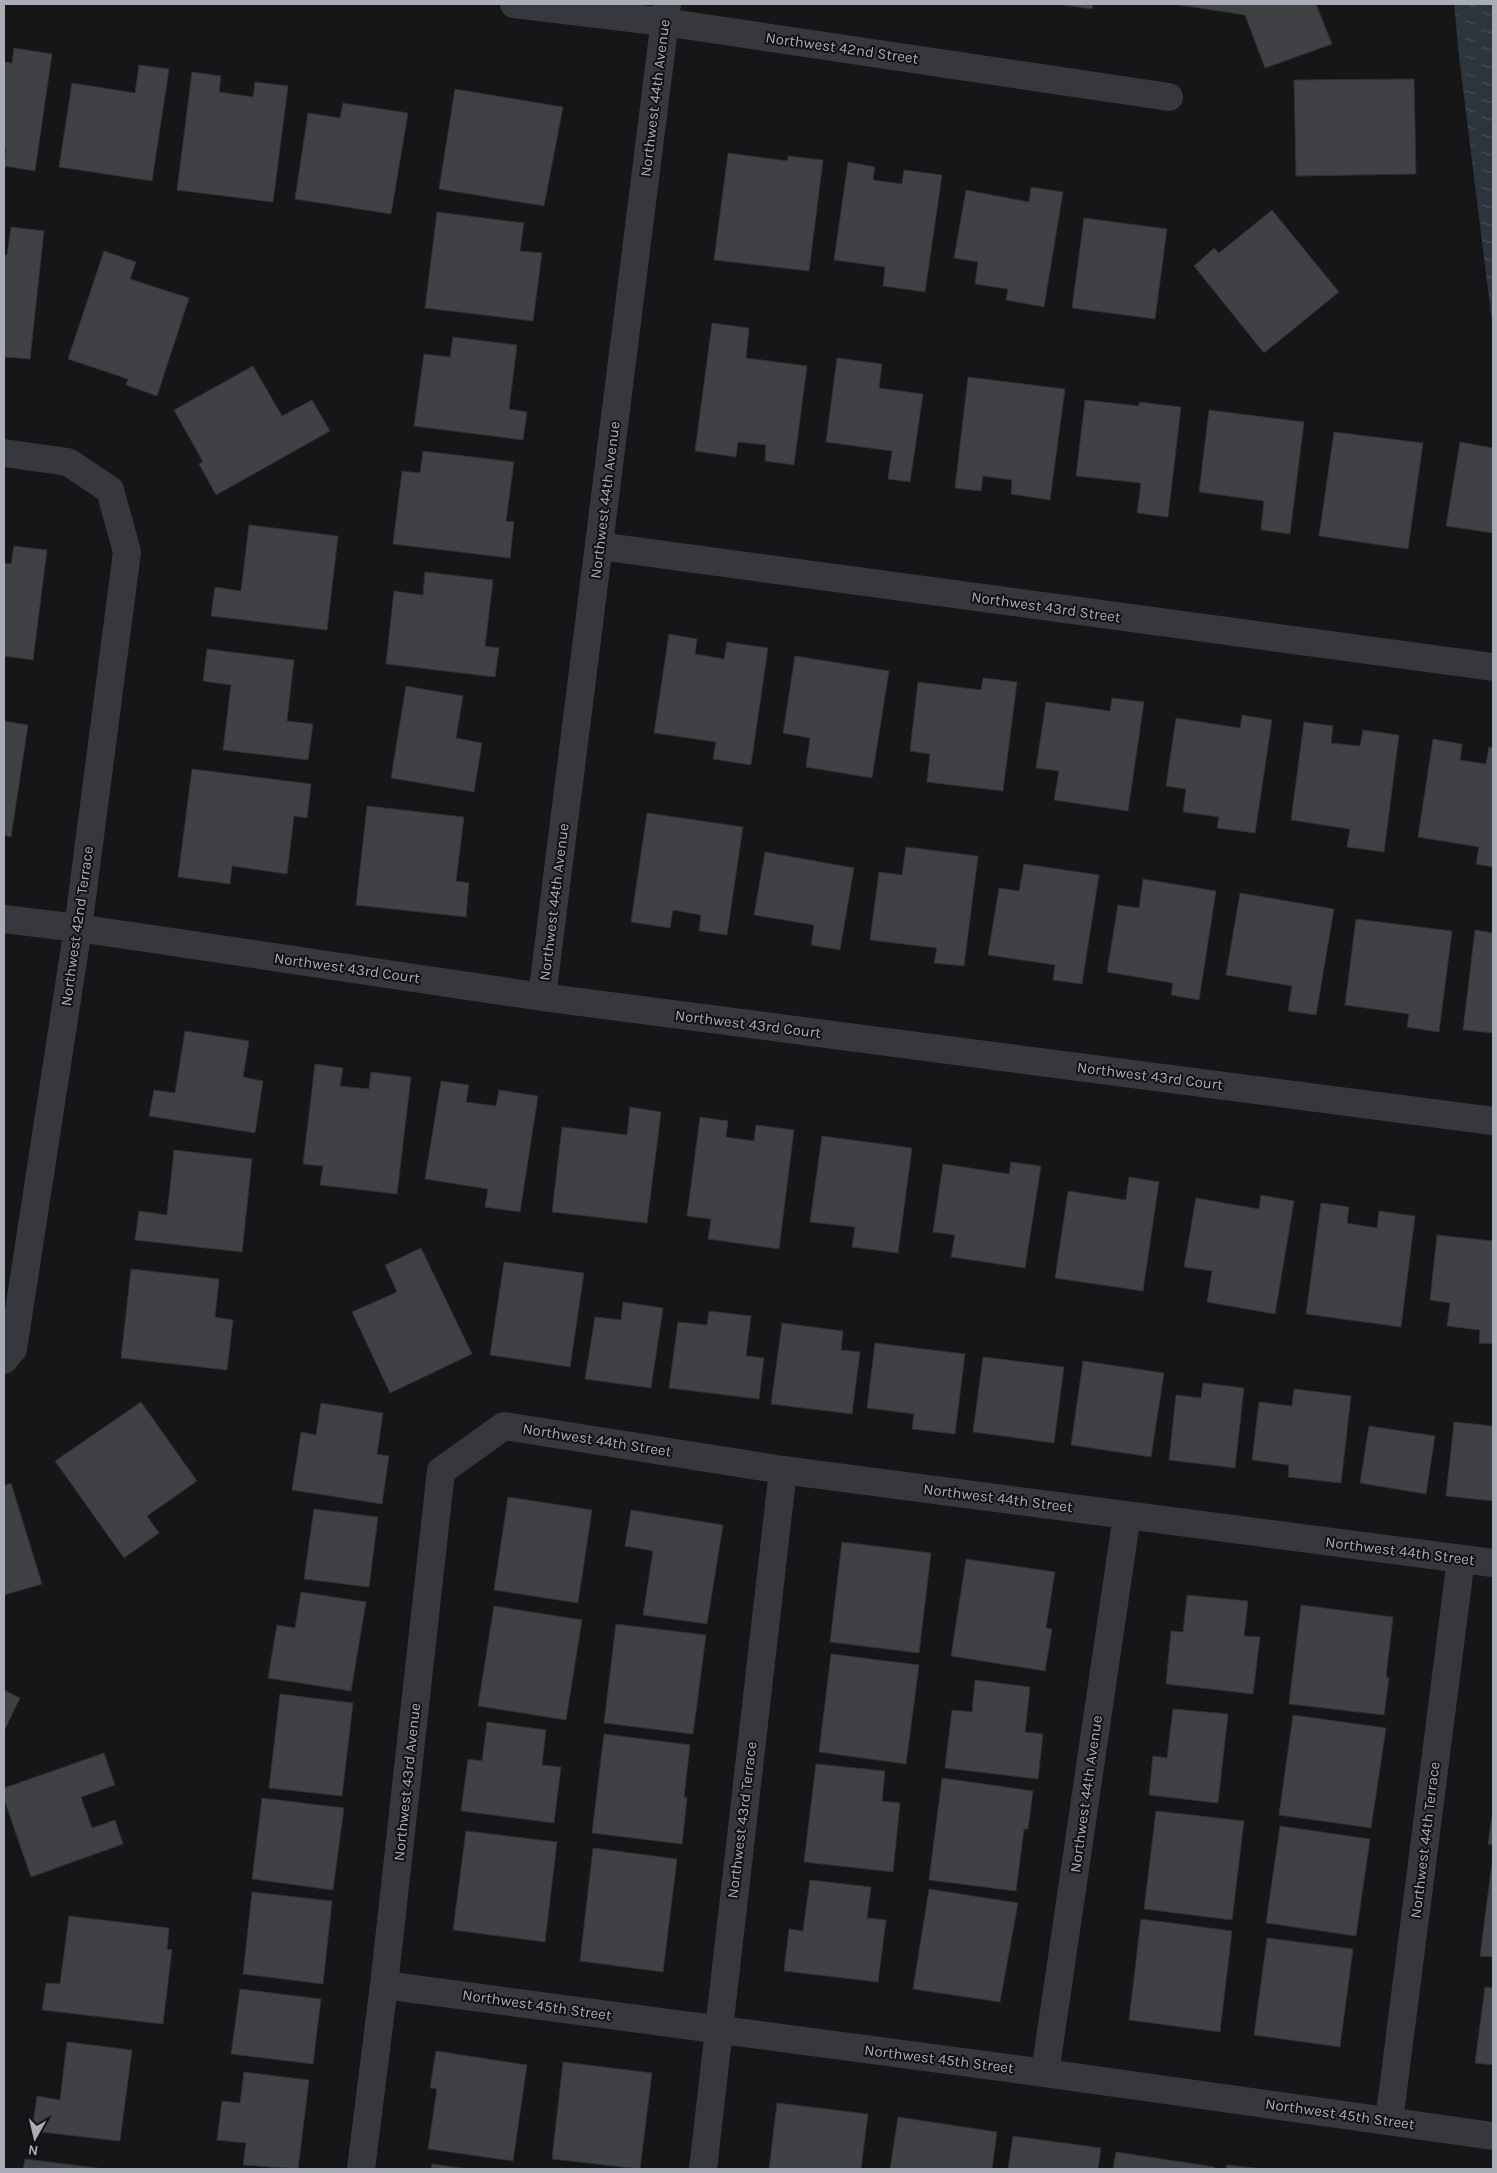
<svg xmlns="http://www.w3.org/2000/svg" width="1497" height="2173" font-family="Karla,sans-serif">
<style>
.water{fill:url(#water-ripples)}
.building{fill:#404145;stroke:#303034}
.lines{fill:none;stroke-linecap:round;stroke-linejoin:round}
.minor{stroke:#37383d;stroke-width:28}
.labels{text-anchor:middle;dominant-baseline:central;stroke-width:4;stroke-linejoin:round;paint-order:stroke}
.street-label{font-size:15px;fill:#a8adb8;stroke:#111113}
</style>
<defs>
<pattern id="water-ripples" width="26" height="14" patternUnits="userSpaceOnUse" patternTransform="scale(1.25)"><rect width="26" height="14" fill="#2c353c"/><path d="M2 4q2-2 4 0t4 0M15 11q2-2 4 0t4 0" fill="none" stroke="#485056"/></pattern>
</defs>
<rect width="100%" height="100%" fill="#161618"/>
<!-- water -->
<path class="water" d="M1454,4H1493V329L1459,56Z"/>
<!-- building -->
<path class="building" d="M1057,4H1093L1092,9Z
M1173,4H1316L1332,44L1265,68L1245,15Z
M14,48L52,54L35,171L4,166L6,148H4V62L12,63Z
M139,65L169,69L152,181L59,167L72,83L135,93Z
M192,72L221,76L219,92L253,97L255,82L288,86L273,202L177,190Z
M1414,79L1416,174L1296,176L1294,80Z
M455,89L563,107L544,206L439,189Z
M343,103L408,113L391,214L295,199L308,113L340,118Z
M728,153L788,161V156L823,160L809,271L714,260Z
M848,162L875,167L873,180L902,184L904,170L942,175L925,292L883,286L885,267L834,260Z
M1031,187L1063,192L1044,307L1006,300L1008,289L975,284L978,262L954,258L966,190L1029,202Z
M1272,210L1339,292L1264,353L1194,266L1214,248L1219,253Z
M437,212L524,223L520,251L542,253L533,321L425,308Z
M1084,218L1167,229L1155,319L1072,308Z
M11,227L44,231L30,359L4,357V255H7Z
M104,251L136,262L130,279L189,298L157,396L126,385L128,379L68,359Z
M712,323L749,328L746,358L807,366L794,465L765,461L766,445L738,442L736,457L695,451Z
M453,337L517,345L509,409L527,412L523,440L414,426L424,354L450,357Z
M837,358L882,364L879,388L923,394L910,482L888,479L892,451L826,442Z
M253,366L282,416L312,400L330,431L216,495L199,464L203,462L174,410Z
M968,377L1065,389L1050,500L1011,494L1012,480L983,476L981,491L955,488Z
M1085,400L1139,406V402L1181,407L1168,517L1137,513L1141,483L1076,476Z
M1209,410L1304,422L1290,534L1261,530L1264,501L1199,492Z
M1334,432L1423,443L1408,549L1319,536Z
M1460,442L1493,448V533L1446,526Z
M423,451L514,462L506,521L514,522L510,558L393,544L402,471L420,473Z
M249,525L338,536L327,630L211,616L215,587L241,591Z
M14,546L47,550L33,660L4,656V563L11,564Z
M425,572L493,580L485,646L499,648L495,677L386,664L394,591L423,595Z
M669,634L697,639L695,654L724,659L727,642L768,648L751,765L713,759L716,742L654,733Z
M207,649L294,660L287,721L313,724L308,760L223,750L231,685L203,681Z
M795,656L889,671L872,778L806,767L810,738L783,733Z
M983,678L1017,682L1003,791L927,782L930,754L910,751L918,682L981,690Z
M406,686L463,696L456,738L482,743L474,792L391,778Z
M1112,698L1144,702L1128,811L1054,800L1059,771L1036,768L1046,702L1110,711Z
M1242,715L1272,720L1255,833L1217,828L1219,817L1183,812L1186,789L1166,786L1176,718L1240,728Z
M4,721L28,725L11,837L4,835Z
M1304,722L1333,726L1331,743L1360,746L1363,730L1399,735L1384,852L1347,847L1350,829L1291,820Z
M1433,739L1462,744L1460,760L1486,764L1489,747L1493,748V867L1476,864L1479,847L1418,837Z
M192,769L311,784L307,818L294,816L287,874L232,866L230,884L178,877Z
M367,806L464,817L456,881L469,883L466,917L356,905Z
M647,813L743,827L727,935L699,931L701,915L673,910L670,928L631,922Z
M906,847L978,856L964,966L934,963L937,948L870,940L879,872L902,875Z
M765,852L854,868L840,950L811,945L814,925L754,915Z
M1024,864L1099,875L1082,984L1053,980L1055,965L988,955L999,888L1019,891Z
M1143,879L1216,891L1199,1000L1171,995L1173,983L1107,972L1118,905L1139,908Z
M1240,893L1334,909L1316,1015L1288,1011L1292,986L1226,975Z
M1356,919L1452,931L1439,1032L1407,1027L1409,1014L1345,1005Z
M1475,930L1493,933V1033L1463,1030Z
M185,1031L249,1041L243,1077L263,1081L255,1133L149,1116L154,1090L175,1093Z
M315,1064L343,1068L340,1086L369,1089L371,1072L411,1077L397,1194L320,1185L323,1166L303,1164Z
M441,1081L469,1085L466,1102L496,1106L499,1090L538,1096L520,1212L485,1207L488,1189L425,1179Z
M630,1107L661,1112L647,1223L552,1212L562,1127L627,1135Z
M700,1117L728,1121L726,1137L754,1141L756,1125L794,1130L779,1249L708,1239L711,1219L687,1216Z
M822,1136L912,1148L898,1253L852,1247L855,1227L810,1222Z
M174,1150L252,1159L242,1252L135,1240L139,1211L167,1215Z
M1011,1162L1041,1166L1025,1268L951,1257L955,1235L933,1232L943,1164L1009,1174Z
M1129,1177L1159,1182L1143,1291L1055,1278L1068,1191L1126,1200Z
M1261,1195L1294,1201L1275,1314L1207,1302L1212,1271L1184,1267L1196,1198L1259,1209Z
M1321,1203L1349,1207L1347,1223L1377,1228L1379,1211L1415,1216L1401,1327L1306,1314Z
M1437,1235L1493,1241V1344L1479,1343L1480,1330L1447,1326L1450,1303L1430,1300Z
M421,1248L472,1354L390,1393L352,1312L397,1292L385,1265Z
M504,1262L584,1273L570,1367L490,1355Z
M131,1269L219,1279L215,1317L233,1320L227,1370L121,1358Z
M623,1302L663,1308L651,1388L585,1379L595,1317L621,1320Z
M709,1311L751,1316L746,1356L764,1358L759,1399L669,1388L678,1322L707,1325Z
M782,1323L843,1331L841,1350L860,1352L852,1414L771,1404Z
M875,1343L965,1354L955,1434L912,1429L914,1414L867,1408Z
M983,1357L1064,1367L1054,1443L973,1432Z
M1083,1361L1164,1373L1151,1457L1071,1445Z
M1203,1383L1244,1388L1235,1468L1169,1460L1176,1395L1201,1398Z
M1294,1389L1351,1396L1341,1483L1288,1477L1289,1465L1252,1460L1259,1402L1292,1406Z
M141,1402L197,1481L147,1516L159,1533L124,1558L55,1461Z
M321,1403L383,1413L377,1454L389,1456L382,1504L292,1490L301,1432L316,1435Z
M1454,1422L1493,1426V1501L1446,1496Z
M1369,1426L1435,1436L1426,1494L1360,1483Z
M11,1483L42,1584L4,1595V1486Z
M508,1497L592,1510L578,1603L494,1590Z
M314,1509L378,1517L369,1587L304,1579Z
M631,1510L723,1525L707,1624L643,1615L653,1551L625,1546Z
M842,1542L931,1553L919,1653L830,1642Z
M966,1559L1055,1572L1046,1628L1052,1629L1045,1671L951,1656Z
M301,1592L366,1602L351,1691L268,1678L277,1625L295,1628Z
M1187,1595L1248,1601L1244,1636L1260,1637L1253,1694L1166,1684L1171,1631L1183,1632Z
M1301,1605L1393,1617L1386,1677L1389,1678L1384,1715L1289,1704Z
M494,1606L582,1620L566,1720L478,1706Z
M616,1624L706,1635L693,1734L604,1723Z
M831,1654L919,1665L906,1764L819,1752Z
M975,1680L1030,1687L1025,1732L1043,1734L1038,1779L945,1768L952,1710L972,1712Z
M4,1690L20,1698L4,1731Z
M280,1694L353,1703L342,1796L269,1788Z
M1173,1709L1228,1714L1218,1803L1149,1795L1153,1756L1167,1758Z
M1293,1715L1386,1728L1371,1828L1279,1815Z
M487,1722L546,1730L542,1765L561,1767L554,1823L461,1811L468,1759L482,1761Z
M604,1734L690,1745L684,1797L687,1798L682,1844L592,1833Z
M104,1753L115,1785L81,1797L92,1828L115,1820L123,1844L31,1877L4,1799V1788Z
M816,1764L885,1771L882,1801L900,1803L893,1872L804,1862Z
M942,1778L1033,1791L1028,1829H1024L1016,1891L929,1880Z
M262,1798L344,1808L333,1890L252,1879Z
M1493,1808V1845L1488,1844Z
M1156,1811L1244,1821L1232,1920L1144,1909Z
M1280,1826L1370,1839L1356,1936L1266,1923Z
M466,1831L557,1842L545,1942L453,1930Z
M593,1848L677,1859L663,1972L580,1961Z
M1493,1855V1957L1480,1956Z
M810,1880L871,1887L867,1918L886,1920L878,1982L784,1971L789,1929L803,1931Z
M929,1889L1018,1903L1000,2002L913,1989Z
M252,1892L332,1901L323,1984L243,1974Z
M69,1916L169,1928L167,1949L172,1950L163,2024L42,2010L46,1983L60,1984Z
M1141,1919L1232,1931L1220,2032L1129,2020Z
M1267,1938L1353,1949L1340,2047L1254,2035Z
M1485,1987L1493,1988V2065L1475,2063Z
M240,1989L321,1999L313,2064L231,2054Z
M67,2042L132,2050L120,2141L32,2131L37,2096L60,2100Z
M436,2051L527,2065L513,2161L428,2149L437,2089L430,2088Z
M563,2062L652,2073L640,2169L552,2159Z
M244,2072L309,2080L298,2169L243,2165L246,2143L217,2140L222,2101L240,2103Z
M777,2103L868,2114L861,2169H769Z
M898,2117L997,2132L992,2169H890Z
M1013,2136L1101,2148L1098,2169H1008Z
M1116,2152L1215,2167L1214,2169H1113Z
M25,2159L105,2169H23Z
M432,2164L468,2169H431Z
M1227,2165L1264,2169H1226Z"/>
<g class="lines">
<!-- minor -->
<path class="minor" d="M514,4L664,22L1169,97
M4,453L68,462L110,490L127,552L78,928L13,1349L4,1360
M599,546L1493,667
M4,919L78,928L542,997L1493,1121
M542,997L667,4
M384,1985L1045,2073L1493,2136
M1045,2073L1127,1515
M1389,2121L1461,1559
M361,2169L384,1985L441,1471L504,1426L783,1470L1493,1563
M703,2169L783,1470"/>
</g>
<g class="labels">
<!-- street labels -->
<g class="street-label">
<text transform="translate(842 48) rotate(8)">Northwest 42nd Street</text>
<text transform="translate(655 98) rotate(-83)">Northwest 44th Avenue</text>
<text transform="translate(605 500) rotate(-83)">Northwest 44th Avenue</text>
<text transform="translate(1046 607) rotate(8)">Northwest 43rd Street</text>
<text transform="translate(554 902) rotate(-83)">Northwest 44th Avenue</text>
<text transform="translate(77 926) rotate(-82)">Northwest 42nd Terrace</text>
<text transform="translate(347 968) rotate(8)">Northwest 43rd Court</text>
<text transform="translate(748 1024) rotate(7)">Northwest 43rd Court</text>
<text transform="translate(1150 1076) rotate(7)">Northwest 43rd Court</text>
<text transform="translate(597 1440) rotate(9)">Northwest 44th Street</text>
<text transform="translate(998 1498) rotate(7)">Northwest 44th Street</text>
<text transform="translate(1400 1551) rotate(7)">Northwest 44th Street</text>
<text transform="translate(407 1782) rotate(-84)">Northwest 43rd Avenue</text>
<text transform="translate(1086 1794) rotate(-82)">Northwest 44th Avenue</text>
<text transform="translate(742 1820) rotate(-83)">Northwest 43rd Terrace</text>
<text transform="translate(1425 1840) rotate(-83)">Northwest 44th Terrace</text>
<text transform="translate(537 2005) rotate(8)">Northwest 45th Street</text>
<text transform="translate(939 2059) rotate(7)">Northwest 45th Street</text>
<text transform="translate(1340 2114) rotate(8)">Northwest 45th Street</text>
</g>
</g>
<!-- border -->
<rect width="1497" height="2173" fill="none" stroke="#a8adb8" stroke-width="10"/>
<!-- north arrow -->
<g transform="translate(35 2138) rotate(188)" stroke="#111113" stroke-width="4" paint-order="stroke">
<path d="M0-4L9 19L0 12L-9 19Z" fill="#a8adb8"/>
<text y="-8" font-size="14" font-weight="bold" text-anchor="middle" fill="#a8adb8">N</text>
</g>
</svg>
